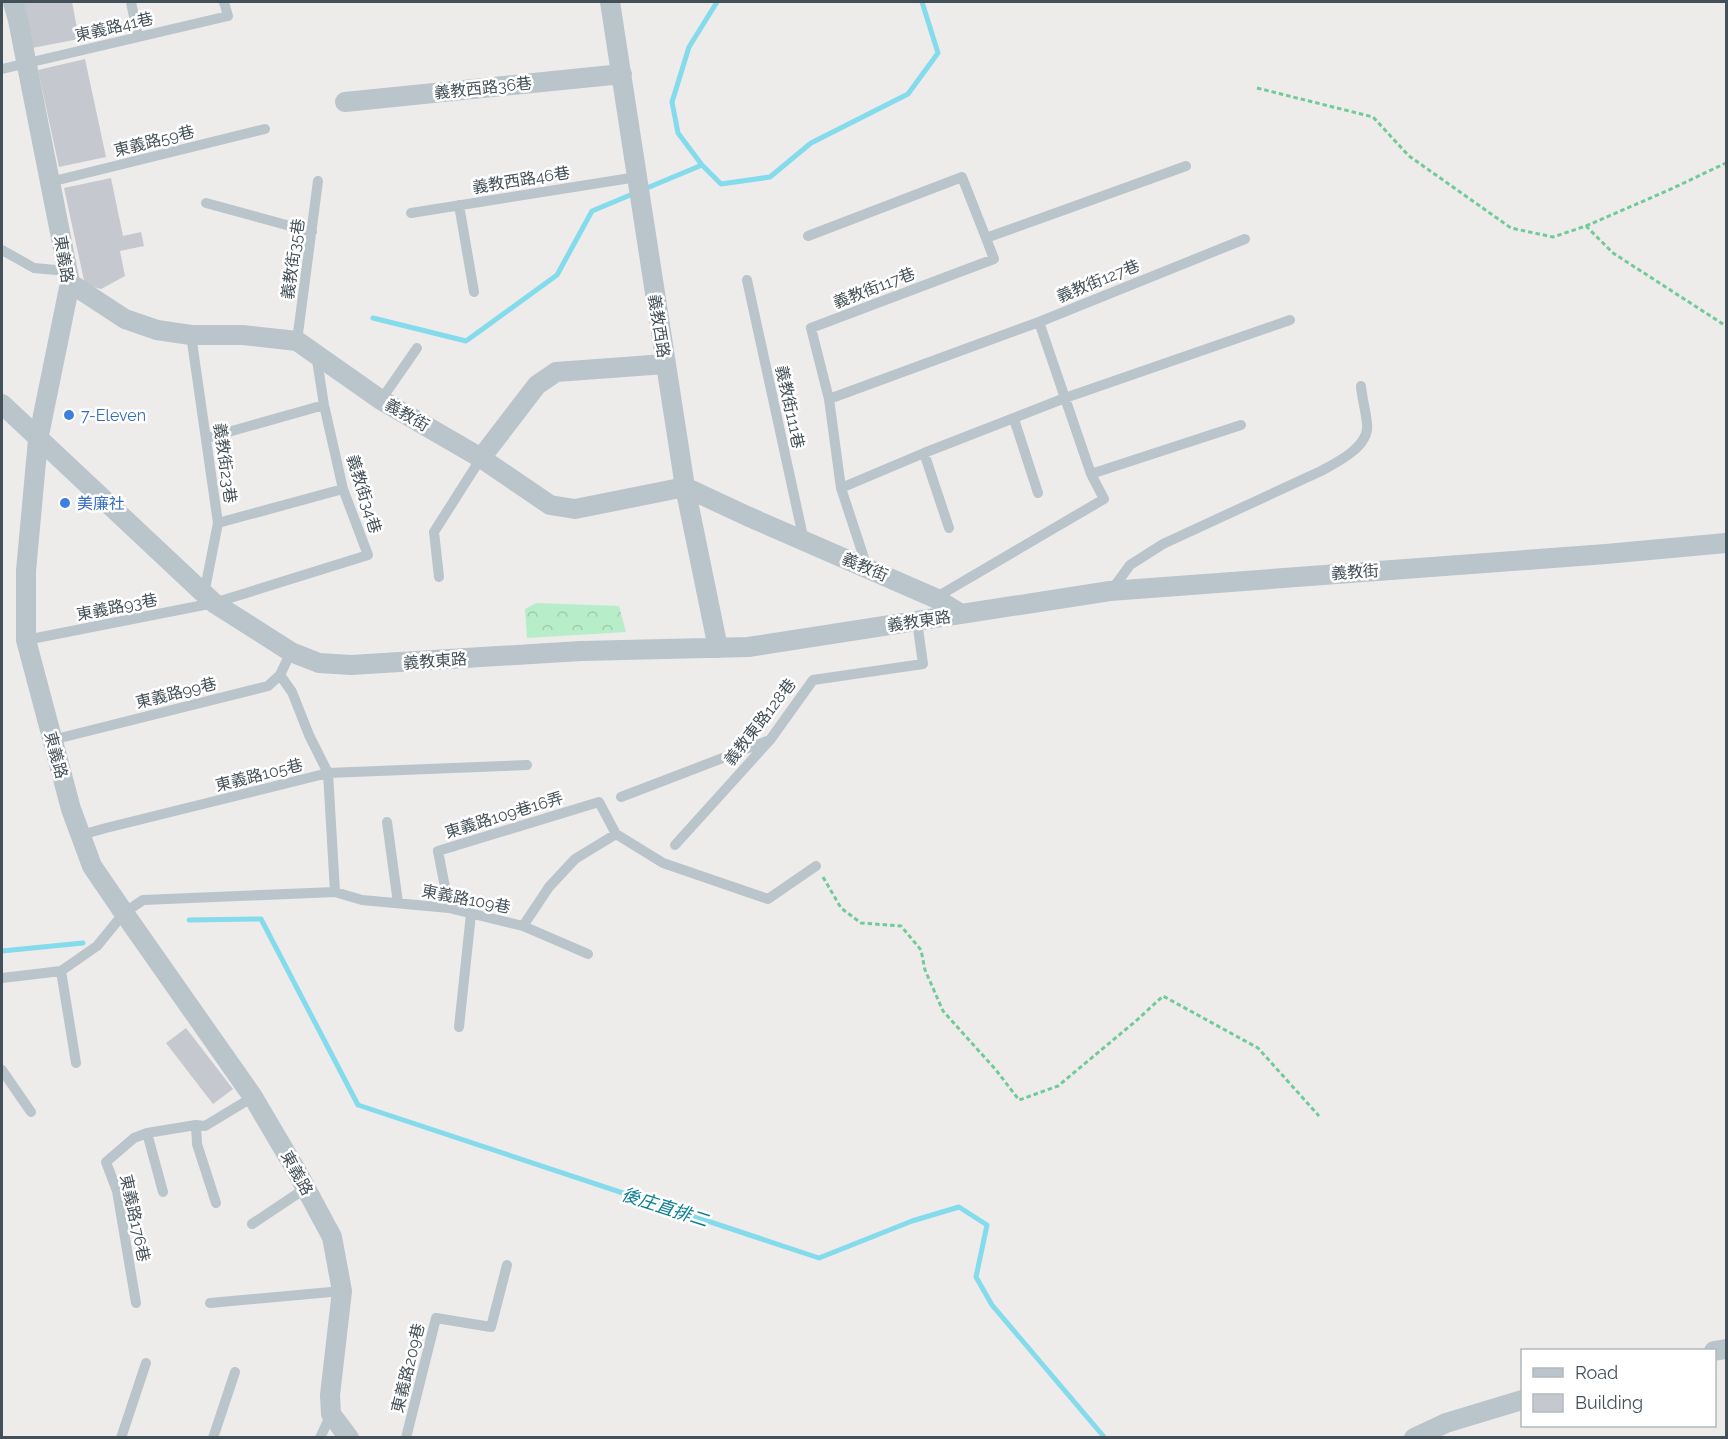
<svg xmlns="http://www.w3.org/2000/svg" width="1728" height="1439" font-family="Raleway,'Noto Sans TC',sans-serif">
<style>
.forest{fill:url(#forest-crowns)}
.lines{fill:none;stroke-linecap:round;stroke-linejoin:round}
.stream{stroke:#84dbeb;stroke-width:5}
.building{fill:#c5c8ce}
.path{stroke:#70cb99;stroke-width:3;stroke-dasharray:4.5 3;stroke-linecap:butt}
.lane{stroke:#b9c4cb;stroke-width:10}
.street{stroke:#b9c4cb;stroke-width:20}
.shop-dot{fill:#3f7fe0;stroke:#fff;stroke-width:2}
.labels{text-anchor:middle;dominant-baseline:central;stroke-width:5;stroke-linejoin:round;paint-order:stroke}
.street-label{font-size:16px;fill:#445058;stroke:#fff}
.shop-label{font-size:16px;fill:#366cbe;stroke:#fff;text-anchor:start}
.water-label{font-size:18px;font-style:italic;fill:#0c7f94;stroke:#fff}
</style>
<defs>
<pattern id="forest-crowns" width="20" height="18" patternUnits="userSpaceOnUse" patternTransform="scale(1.5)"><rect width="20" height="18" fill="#b7edc9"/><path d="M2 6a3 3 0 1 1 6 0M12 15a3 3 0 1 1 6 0" fill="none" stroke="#9fcdaf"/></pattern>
</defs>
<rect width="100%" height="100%" fill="#eeebeb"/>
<!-- forest -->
<path class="forest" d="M536,603L619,606L626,632L527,638L525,609Z"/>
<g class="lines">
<!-- stream -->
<path class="stream" d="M717,2L689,47L672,102L678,133L702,165L721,184L770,177L811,143L908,94L938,53L922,2
M373,318L466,341L557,275L592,211L702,165
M189,920L261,919L358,1105L819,1258L912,1221L959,1207L987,1225L976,1277L992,1305L1105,1438
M2,951L83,943"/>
</g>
<!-- building -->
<path class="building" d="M23,2H72L79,39L32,48Z
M85,59L106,157L59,167L38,70Z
M111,178L123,236L141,232L144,246L120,251L125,276L101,289L85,285L64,188Z
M186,1028L233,1089L213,1104L166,1043Z"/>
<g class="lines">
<!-- path -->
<path class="path" d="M1257,88L1373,117L1409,156L1511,228L1553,237L1586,226L1613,253L1726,326
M1586,226L1671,189L1726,163
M823,877L841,908L861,923L901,926L921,950L925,970L943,1011L996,1070L1019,1100L1058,1086L1137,1020L1163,996L1258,1048L1319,1116"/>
<!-- lane -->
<path class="lane" d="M131,2L138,37
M2,69L228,16L224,2
M50,182L265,129
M206,203L312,232
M459,205L474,292
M411,213L637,177
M808,236L962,177L986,238
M2,250L34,268L67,271
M747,280L804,541
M191,335L218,523L204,594
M297,341L318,181
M829,399L811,328L994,259L986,238L1186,166
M381,400L417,348
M1014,419L1038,493
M207,438L324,405
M924,453L949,528
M1091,474L1241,425
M841,488L924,453L1065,398L1290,320
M218,523L343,489
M867,567L841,488L829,399L1039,322
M439,577L434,532L481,458
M1111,591L1130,565L1163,544L1321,471C1338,462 1370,446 1367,424C1366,411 1362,399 1361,386
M935,598L1104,499L1091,474L1039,322L1245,239
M26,640L214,603L368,555L343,489L324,405L316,354
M280,675L292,692L309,735L328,773L527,765
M52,740L268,686L280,675L291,652
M621,797L767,741
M387,822L398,903
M81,835L106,828L328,773L335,892
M675,845L770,740L813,680L923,664L917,621
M449,908L438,851L599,802L616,834
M523,926L588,954
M61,971L76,1063
M2,978L61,971L97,946L124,913L143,900L335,892L362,900L449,908L523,926L549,887L575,859L616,834L663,863L768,899L816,866
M459,1027L471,914
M2,1070L31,1112
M196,1125L197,1144L216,1203
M147,1133L163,1192
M252,1224L306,1188
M136,1303L117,1191L106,1162L134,1138L147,1133L196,1125L205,1126L253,1097
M210,1303L342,1291
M121,1438L146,1363
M213,1438L235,1372
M320,1438L331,1414
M406,1438L436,1318L491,1327L507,1265"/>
<!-- street -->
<path class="street" d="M13,2L18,20L70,283L38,440L26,571V640L71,809L92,866L124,913L253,1097L296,1170L332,1237L342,1291L330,1395L331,1414L349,1438
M610,2L685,487L718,648
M345,102L622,74
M70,283L125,319L157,330L191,335H243L297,341L381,400L481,458L550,505L575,509L685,487L747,516L935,598L961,614
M2,404L214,603L291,652L319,663L351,665L581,651L748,647L1110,591L1606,554L1726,543
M481,458L537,385L556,372L665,364
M1714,1351L1726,1349
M1414,1438L1446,1423L1522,1400"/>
</g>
<!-- markers -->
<g class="shop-dot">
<circle cx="69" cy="415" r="6"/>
<circle cx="65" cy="503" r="6"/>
</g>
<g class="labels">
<!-- street labels -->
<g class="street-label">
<text transform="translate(114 27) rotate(-13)">東義路41巷</text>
<text transform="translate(483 88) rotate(-6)">義教西路36巷</text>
<text transform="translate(154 141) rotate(-14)">東義路59巷</text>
<text transform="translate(521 180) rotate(-9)">義教西路46巷</text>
<text transform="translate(64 259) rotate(81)">東義路</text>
<text transform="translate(293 259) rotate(-82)">義教街35巷</text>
<text transform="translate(1098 281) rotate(-22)">義教街127巷</text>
<text transform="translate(874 288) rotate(-21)">義教街117巷</text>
<text transform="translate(659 326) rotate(81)">義教西路</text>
<text transform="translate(790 407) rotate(78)">義教街111巷</text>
<text transform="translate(407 415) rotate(30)">義教街</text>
<text transform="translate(225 463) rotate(82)">義教街23巷</text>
<text transform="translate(364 494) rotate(73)">義教街34巷</text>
<text transform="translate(865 567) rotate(23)">義教街</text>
<text transform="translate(1355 572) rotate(-4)">義教街</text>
<text transform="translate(117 607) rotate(-11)">東義路93巷</text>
<text transform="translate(919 621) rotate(-8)">義教東路</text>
<text transform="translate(435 661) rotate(-4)">義教東路</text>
<text transform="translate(176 693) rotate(-14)">東義路99巷</text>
<text transform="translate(760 722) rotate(-52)">義教東路128巷</text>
<text transform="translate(56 755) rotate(75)">東義路</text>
<text transform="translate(259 775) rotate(-14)">東義路105巷</text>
<text transform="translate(504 815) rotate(-17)">東義路109巷16弄</text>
<text transform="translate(466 899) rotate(11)">東義路109巷</text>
<text transform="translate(297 1173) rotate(61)">東義路</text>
<text transform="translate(135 1218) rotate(78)">東義路176巷</text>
<text transform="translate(408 1368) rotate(-76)">東義路209巷</text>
</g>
<!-- shop labels -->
<g class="shop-label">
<text x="81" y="415">7-Eleven</text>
<text x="77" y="503">美廉社</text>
</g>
<!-- water labels -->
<g class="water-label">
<text transform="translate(665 1207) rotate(18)">後庄直排二</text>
</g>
</g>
<!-- border -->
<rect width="1728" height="1439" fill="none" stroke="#445058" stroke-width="6"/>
<!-- legend -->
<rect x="1521" y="1349" width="195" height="78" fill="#ffffff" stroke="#b4b9bc" stroke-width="1.5"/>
<rect x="1533" y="1368" width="30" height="9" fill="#b9c4cb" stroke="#b4b9bc" stroke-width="1.5"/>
<text x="1575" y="1379" font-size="18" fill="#445058">Road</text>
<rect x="1533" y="1394" width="30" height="18" fill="#c5c8ce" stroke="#b4b9bc" stroke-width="1.5"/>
<text x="1575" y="1409" font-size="18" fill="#445058">Building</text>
</svg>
